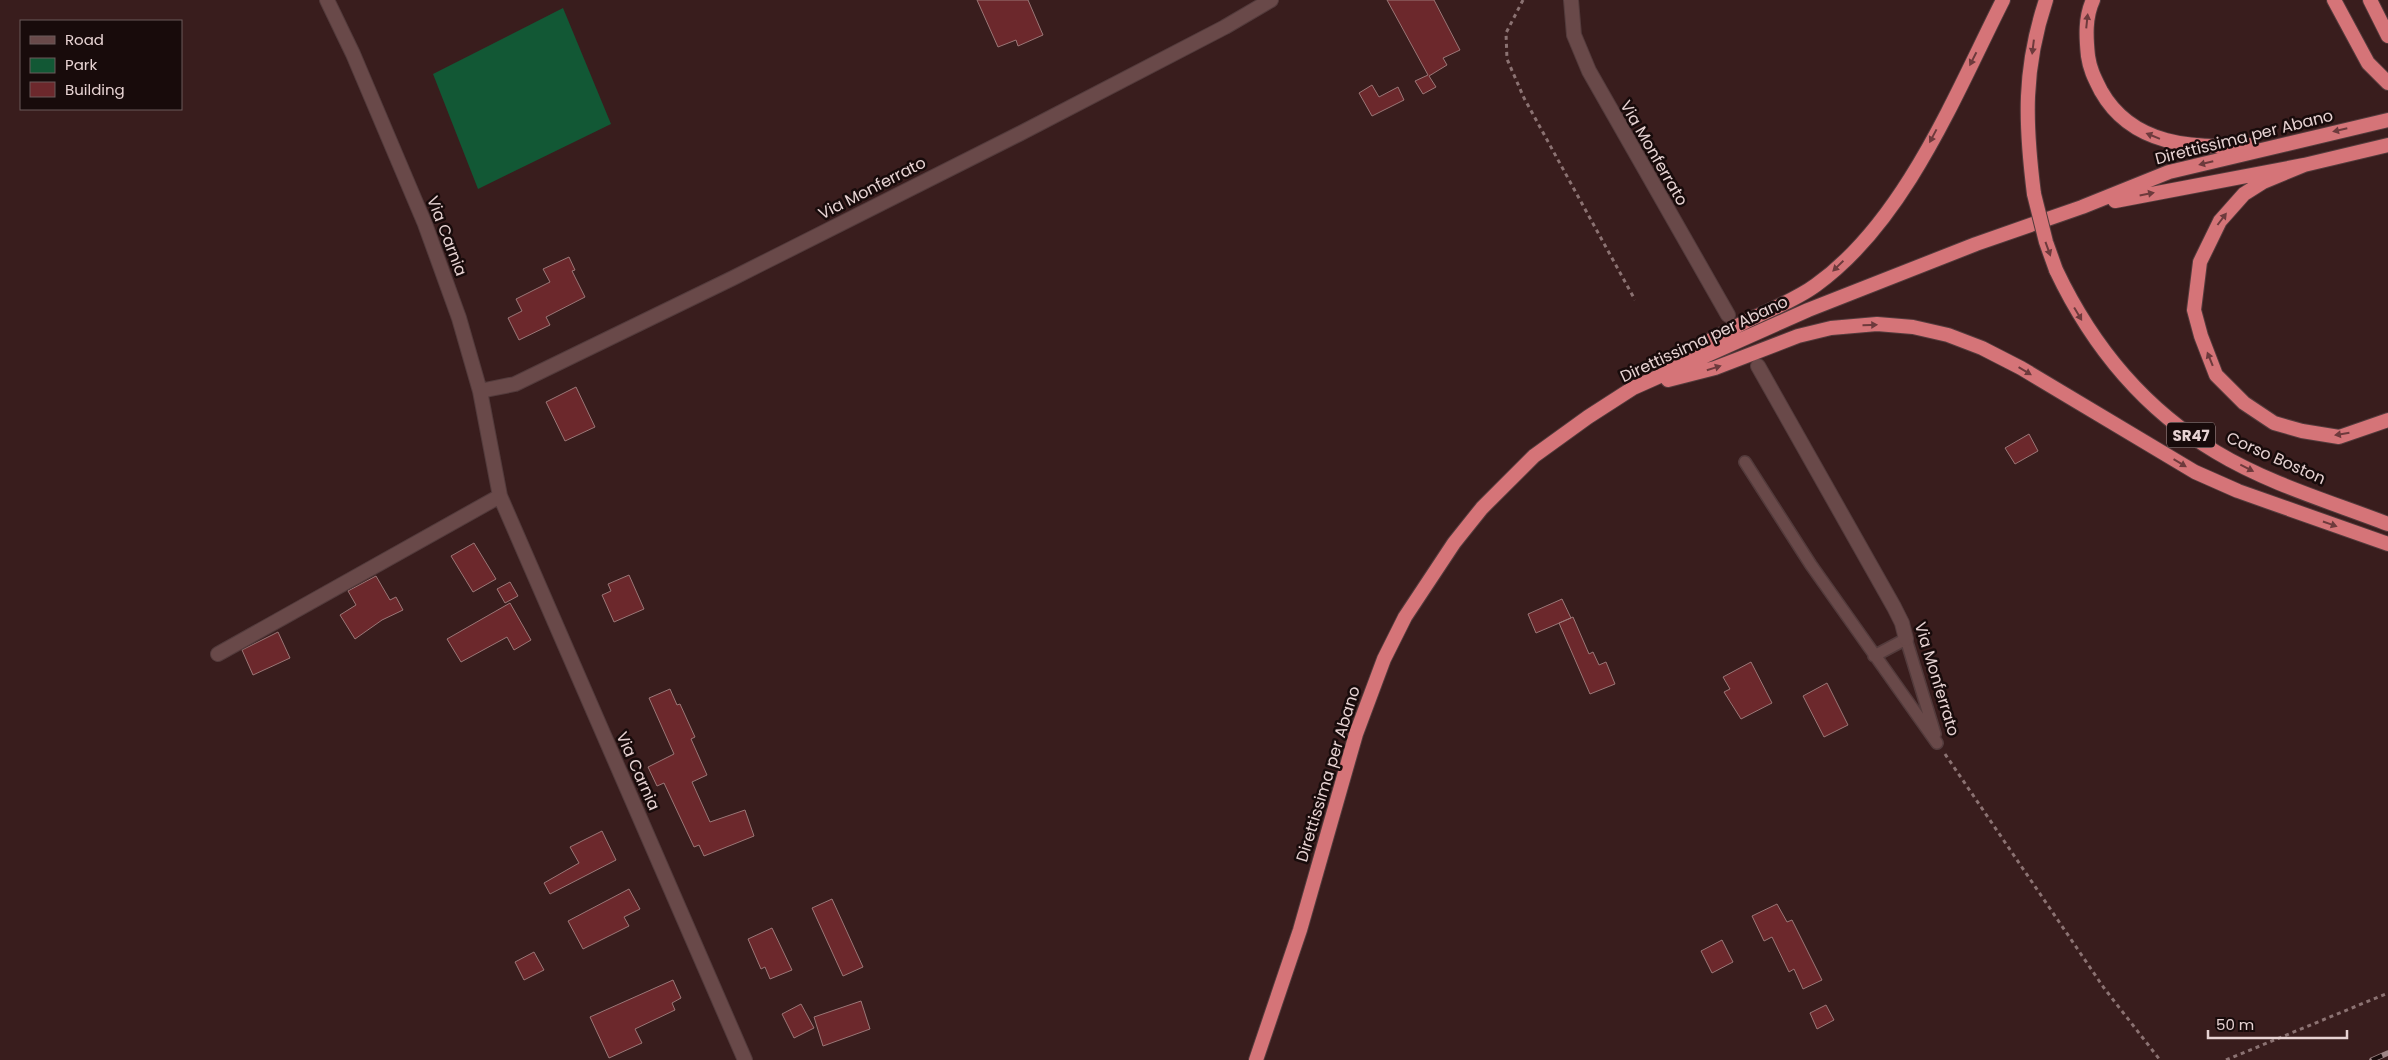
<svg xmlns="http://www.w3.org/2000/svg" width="2388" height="1060" font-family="Poppins,sans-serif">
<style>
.green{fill:#125835}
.building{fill:#6c282c;stroke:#9b7777}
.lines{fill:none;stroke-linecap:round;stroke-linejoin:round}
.service-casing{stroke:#533b3c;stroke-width:14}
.minor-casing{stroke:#533b3c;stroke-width:16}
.trunk-casing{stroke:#533b3c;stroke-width:16}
.path{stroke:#8b7272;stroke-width:3;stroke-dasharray:4 4;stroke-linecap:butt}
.service{stroke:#694949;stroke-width:11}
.minor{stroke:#694949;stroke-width:14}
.trunk{stroke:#d57478;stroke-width:14}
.rail-casing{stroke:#9e8686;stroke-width:5.5}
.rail{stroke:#180b0b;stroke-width:4;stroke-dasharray:11;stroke-linecap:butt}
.trunk-bridge-casing{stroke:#533b3c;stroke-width:16;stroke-linecap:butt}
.trunk-bridge{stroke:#d57478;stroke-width:14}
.oneway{fill:#6d3a3c}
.labels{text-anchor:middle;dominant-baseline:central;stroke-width:5;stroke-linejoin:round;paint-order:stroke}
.shield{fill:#180b0b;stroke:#a99797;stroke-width:1}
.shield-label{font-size:15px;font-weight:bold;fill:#e7d3d3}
.street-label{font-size:16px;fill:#e7d3d3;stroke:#180b0b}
</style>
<rect width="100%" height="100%" fill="#391d1d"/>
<!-- green -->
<path class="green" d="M563,8L611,124L478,189L433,74Z"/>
<!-- building -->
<path class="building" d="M977,0H1028L1043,35L1018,46L1016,40L998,47Z
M1387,0H1434L1460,50L1443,58L1447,65L1429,76L1436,87L1423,94L1415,81L1428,75Z
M1372,85L1379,97L1398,87L1404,100L1372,116L1359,93Z
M569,257L575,270L572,271L585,297L546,317L550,325L519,340L508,318L522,311L516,299L550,282L543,269Z
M576,387L595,427L565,441L546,402Z
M2029,434L2038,451L2015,464L2005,448Z
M474,543L496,579L473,592L451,556Z
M629,575L644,609L614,622L602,595L611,591L608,584Z
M376,576L390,600L396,597L403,610L382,620L355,639L340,615L356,605L348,591Z
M510,582L518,596L505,603L497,589Z
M1562,599L1571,618L1536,633L1528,614Z
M510,603L531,640L514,650L507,637L461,662L447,639Z
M1573,617L1589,654L1593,652L1599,665L1606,662L1615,684L1590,694L1559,623Z
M278,632L290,658L253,675L242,650Z
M1751,662L1772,703L1741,719L1724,692L1730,689L1723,677Z
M1827,683L1848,725L1824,737L1803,696Z
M670,689L677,705L680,704L695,737L691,739L707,775L692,782L710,822L745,810L754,836L704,856L699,845L694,847L664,783L657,786L648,767L674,754L649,698Z
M602,831L616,860L550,894L544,883L579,863L570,847Z
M629,889L640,909L624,917L629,926L583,949L568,921Z
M832,899L863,967L843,976L812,908Z
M1777,904L1787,922L1792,920L1822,980L1803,989L1794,969L1789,972L1772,937L1764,941L1752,916Z
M772,928L792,970L770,979L765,967L761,969L748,939Z
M1722,940L1733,962L1712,973L1701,951Z
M534,952L544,970L524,980L515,962Z
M673,980L681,998L672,1003L675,1010L635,1029L642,1043L609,1058L590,1017Z
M861,1001L870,1029L823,1046L814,1017Z
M801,1004L814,1028L794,1038L782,1014Z
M1826,1005L1834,1020L1817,1029L1810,1013Z"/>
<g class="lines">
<defs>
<path id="service" d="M1745,462L1811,565L1937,743
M1874,656L1906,639L1935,734"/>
<path id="minor" d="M327,0L353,54L425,224L459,318L480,391L500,496L745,1060
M1571,0L1574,35L1589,71L1728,315
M1758,366L1894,607L1902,623L1906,639
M480,391L515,384L733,278L1019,134L1225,27L1271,0
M218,654L500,496"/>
<path id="trunk" d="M2093,0C2085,17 2086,37 2088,56C2090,70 2095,79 2101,91C2132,146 2194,149 2249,145
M2334,0L2368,63L2388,83
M2370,0L2388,36
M2304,165L2263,182L2244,194L2220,221L2200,262L2194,310L2201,336L2216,375L2244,403L2274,423L2302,431L2339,437L2388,420
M2034,194C2025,123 2023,69 2046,0
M2115,201L2304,165L2388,145
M2056,270C2092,346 2144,409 2216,452C2269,484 2331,502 2388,524
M1667,366C1694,348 1723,333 1753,318C1774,308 1797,299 1816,285C1905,221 1955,95 2003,0
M1668,380L1715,368L1798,336L1831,328L1877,324L1913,327L1948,335L1982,348L2021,368L2195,472L2238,491L2388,544
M1256,1060L1300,930L1356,734L1384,659L1405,617L1454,543L1482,508L1534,456L1588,417L1633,388L1808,310L1976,244L2082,207L2169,172L2388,120"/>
</defs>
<!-- service casing -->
<use href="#service" class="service-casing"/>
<!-- minor casing -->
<use href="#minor" class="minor-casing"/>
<!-- trunk casing -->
<use href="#trunk" class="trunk-casing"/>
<!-- path -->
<path class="path" d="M1523,0L1506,33L1507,59L1524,98L1635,300
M1945,754L2104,988L2160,1060
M2226,1060L2388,993"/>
<!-- service -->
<use href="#service" class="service"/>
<!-- minor -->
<use href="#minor" class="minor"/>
<!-- trunk -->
<use href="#trunk" class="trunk"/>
<defs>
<path id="rail" d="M2372,1060L2388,1053"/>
</defs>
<!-- rail casing -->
<use href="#rail" class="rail-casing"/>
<!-- rail -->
<use href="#rail" class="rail"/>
<defs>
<path id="trunk-bridge" d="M2034,194L2046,242L2056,270"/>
</defs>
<!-- trunk-bridge casing -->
<use href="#trunk-bridge" class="trunk-bridge-casing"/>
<!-- trunk-bridge -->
<use href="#trunk-bridge" class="trunk-bridge"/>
</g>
<!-- one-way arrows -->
<defs><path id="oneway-solid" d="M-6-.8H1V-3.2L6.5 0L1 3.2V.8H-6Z" transform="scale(1.25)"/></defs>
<g class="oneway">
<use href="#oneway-solid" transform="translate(2087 21) rotate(-84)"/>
<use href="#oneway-solid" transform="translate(2033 47) rotate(97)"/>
<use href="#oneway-solid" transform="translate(1973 59) rotate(117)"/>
<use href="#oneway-solid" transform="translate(2340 130) rotate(167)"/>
<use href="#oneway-solid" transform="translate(1933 136) rotate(118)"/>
<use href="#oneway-solid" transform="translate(2153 136) rotate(-158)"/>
<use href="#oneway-solid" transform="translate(2206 163) rotate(166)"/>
<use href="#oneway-solid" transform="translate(2147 194) rotate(-11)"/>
<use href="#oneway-solid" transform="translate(2222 219) rotate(-53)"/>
<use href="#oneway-solid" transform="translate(2048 249) rotate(70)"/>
<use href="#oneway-solid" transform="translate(1838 266) rotate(136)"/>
<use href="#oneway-solid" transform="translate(2078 314) rotate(59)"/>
<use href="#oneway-solid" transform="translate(1870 325) rotate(-1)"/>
<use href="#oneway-solid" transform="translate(2210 359) rotate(-112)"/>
<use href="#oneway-solid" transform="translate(1714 368) rotate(-17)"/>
<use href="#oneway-solid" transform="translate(2025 371) rotate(31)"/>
<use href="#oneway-solid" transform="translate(2342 434) rotate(171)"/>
<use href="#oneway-solid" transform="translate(2180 463) rotate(31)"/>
<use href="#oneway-solid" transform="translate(2247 468) rotate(27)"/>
<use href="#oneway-solid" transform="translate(2330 524) rotate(19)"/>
</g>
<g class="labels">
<!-- shield labels -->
<rect class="shield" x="2167" y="422.5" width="48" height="25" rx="4"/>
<g class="shield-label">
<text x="2191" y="435">SR47</text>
</g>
<!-- street labels -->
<g class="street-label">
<text transform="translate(2244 137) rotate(-14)">Direttissima per Abano</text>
<text transform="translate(1654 153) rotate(60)">Via Monferrato</text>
<text transform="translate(872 188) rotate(-27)">Via Monferrato</text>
<text transform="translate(447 236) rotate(69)">Via Carnia</text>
<text transform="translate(1704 339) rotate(-25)">Direttissima per Abano</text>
<text transform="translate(2276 458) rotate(24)">Corso Boston</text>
<text transform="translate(1937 679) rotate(73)">Via Monferrato</text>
<text transform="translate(638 771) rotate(66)">Via Carnia</text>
<text transform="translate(1328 774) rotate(-73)">Direttissima per Abano</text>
</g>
</g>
<!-- legend -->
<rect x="20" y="20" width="162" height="90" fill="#180b0b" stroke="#6b5b5b"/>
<rect x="30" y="36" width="25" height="8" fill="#694949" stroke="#6b5b5b"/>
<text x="65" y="45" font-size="15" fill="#e7d3d3">Road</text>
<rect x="30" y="58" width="25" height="15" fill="#125835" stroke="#6b5b5b"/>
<text x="65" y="70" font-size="15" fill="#e7d3d3">Park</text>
<rect x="30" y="82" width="25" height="15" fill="#6c282c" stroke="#6b5b5b"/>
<text x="65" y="95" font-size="15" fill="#e7d3d3">Building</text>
<!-- scale -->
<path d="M2208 1030v8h139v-8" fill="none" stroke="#e7d3d3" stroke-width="2.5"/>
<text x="2216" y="1030" font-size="15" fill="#e7d3d3" stroke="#180b0b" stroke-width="4" paint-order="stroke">50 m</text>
</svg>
